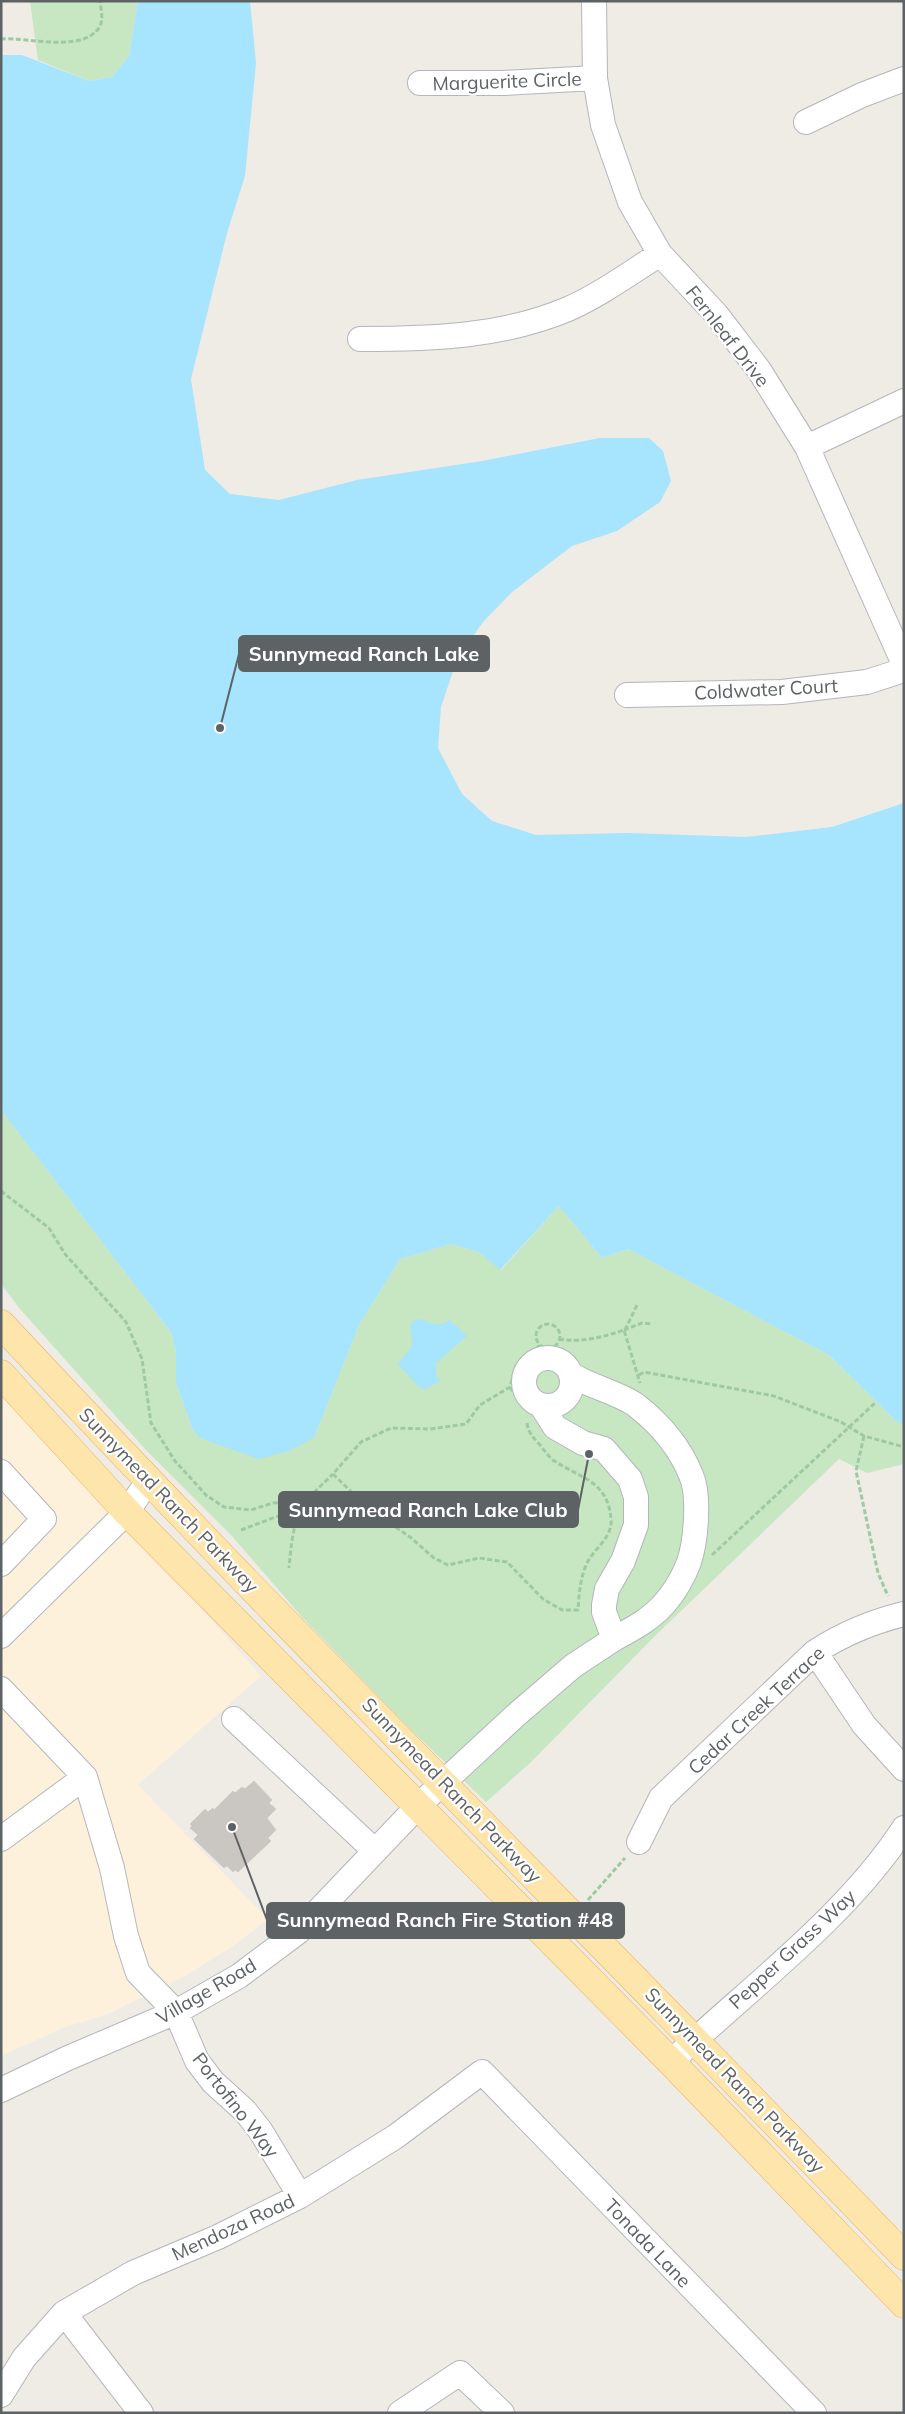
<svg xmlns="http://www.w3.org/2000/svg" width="905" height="2414" font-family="Mulish,sans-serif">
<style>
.commercial{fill:#fdf1dc}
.green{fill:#c7e6c2}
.water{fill:#a7e4fd}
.building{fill:#cac6c1;stroke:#d4ccc4}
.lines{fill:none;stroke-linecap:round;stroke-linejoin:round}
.minor-casing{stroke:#b3b6ba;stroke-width:26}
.major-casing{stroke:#efb25f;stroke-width:29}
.path{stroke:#9dcaa3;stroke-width:3;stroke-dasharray:5 2.5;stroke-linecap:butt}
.minor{stroke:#fff;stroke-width:24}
.major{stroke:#fde5ac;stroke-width:28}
.labels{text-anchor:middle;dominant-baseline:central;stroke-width:4.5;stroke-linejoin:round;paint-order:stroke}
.street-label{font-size:19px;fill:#5d6265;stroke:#fff}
.leader{fill:none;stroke:#5d6265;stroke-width:2}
.callout-dot{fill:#5d6265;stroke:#fff;stroke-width:2}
.callout{fill:#5d6265;stroke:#5d6265;stroke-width:2}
.callout-label{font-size:20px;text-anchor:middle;font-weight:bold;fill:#fff}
</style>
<rect width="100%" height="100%" fill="#efebe5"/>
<!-- commercial -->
<path class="commercial" d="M1,1383L261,1676L138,1785L268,1919L236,1944L187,1975L108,2014L63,2028L1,2056Z"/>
<!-- green -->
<path class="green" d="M30,1H138L129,56L112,77L89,81L38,60Z
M1,1110L171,1332L176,1352V1383L192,1428L314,1438L359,1325L400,1259L451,1244L479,1252L501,1270L559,1206L602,1258L628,1249L829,1355L894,1419L904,1426V1464L867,1473L839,1459L656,1635L531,1762L486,1802L405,1724L302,1617L232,1536L146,1450L20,1309L1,1284Z"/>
<!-- water -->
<path class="water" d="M138,1H250L256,63L245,176L227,233L191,379L205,470L230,494L279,500L357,480L482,461L600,438H649L663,451L671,481L660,502L617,531L572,546L512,592L483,622L457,659L441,707L438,748L462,794L492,821L536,835L627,833L746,837L832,827L904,803V1426L894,1419L829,1355L628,1249L602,1258L559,1206L500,1270L479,1252L451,1244L400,1259L359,1325L314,1438L291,1450L259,1459L200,1438L192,1428L176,1383V1352L171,1332L1,1110V55H22L89,81L112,77L129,56Z
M421,1319C432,1324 440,1327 450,1320L467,1336L436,1363V1375L440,1381L426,1389L420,1388L398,1364L410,1349L412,1342L410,1326L414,1320Z"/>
<!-- building -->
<path class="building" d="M254,1781L272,1800L269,1803L276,1809L267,1818L276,1830L268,1838L271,1841L238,1872L235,1870L233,1872L227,1866L224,1868L194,1839L198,1835L190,1828L192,1826L190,1824L205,1809L208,1812L213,1808L214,1810L233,1791L235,1793L242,1787L245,1789Z"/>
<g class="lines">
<defs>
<path id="minor" d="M594,1L595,78L603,125L630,202L660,254L716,314L759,370L807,447L904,664
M420,83H503L595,78
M806,122L862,95L904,79
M360,339C431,339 502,337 568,309C600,295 630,273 660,254
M807,447L904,401
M627,695L782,692L867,682L904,670
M524 1382a24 24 0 1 1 48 0a24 24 0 1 1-48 0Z
M541,1405L555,1427L583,1443L604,1449L630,1479L636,1497V1525L623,1561L607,1589L604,1605V1612L614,1639C632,1629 650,1620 664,1604C674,1593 684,1576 689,1562C696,1541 700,1495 691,1475C680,1448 660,1424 637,1406C622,1394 591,1387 572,1375
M1,1472L44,1519L1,1564
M1,1636L127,1512L148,1481
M815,1652L864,1725L904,1769
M1,1689L85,1777L1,1839
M234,1719L375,1851
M85,1777L112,1868L126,1936L138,1973L176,2012L197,2061L213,2082L245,2111L260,2130L300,2196
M639,1842L661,1798L815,1652C843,1634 871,1622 904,1614
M671,2062C747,1990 847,1916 904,1828
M1,2090L68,2058L176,2012L239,1976L298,1932L419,1805L515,1716L573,1666L614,1639
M64,2313L141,2413
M1,2395L24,2358L64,2313L133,2273L218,2237L300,2196L395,2137L482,2072L814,2413
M400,2413L460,2373L502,2413"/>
<path id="major" d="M1,1324C296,1640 604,1944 904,2256
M1,1374L127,1512L671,2062L904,2304"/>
</defs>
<!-- minor casing -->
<use href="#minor" class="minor-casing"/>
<!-- major casing -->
<use href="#major" class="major-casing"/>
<!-- path -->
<path class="path" d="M1,39C27,37 81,53 99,28C104,20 101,10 100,1
M1,1191L49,1228L65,1254L126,1322L142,1359L151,1423L175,1461L206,1495L224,1507L251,1510L273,1503L304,1502L333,1474
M536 1336a12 12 0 1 1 24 0a12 12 0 1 1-24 0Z
M624,1330L642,1323L652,1324
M625,1330L637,1305
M559,1339C581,1343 603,1337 624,1330L640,1383
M639,1375L644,1372L774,1396L841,1422L864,1436L904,1447
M510,1387L521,1404
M527,1423C528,1433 534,1438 540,1445C544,1450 548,1456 553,1460C579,1478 608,1480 611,1519C613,1538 593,1549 586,1565C580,1580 579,1594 578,1610H562L543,1599L507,1562L479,1558L448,1565L434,1558L410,1537L369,1509L333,1474L361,1442L391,1428L430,1429L466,1424L480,1405L510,1387L516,1366L540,1345
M864,1436L856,1471L878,1573L888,1596
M241,1530L289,1512L304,1502C293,1523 291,1545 289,1568
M712,1555L875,1403
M588,1900L625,1858"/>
<!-- minor -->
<use href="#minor" class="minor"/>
<!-- major -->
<use href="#major" class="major"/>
</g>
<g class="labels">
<!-- street labels -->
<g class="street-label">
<text transform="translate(507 81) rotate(-2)">Marguerite Circle</text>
<text transform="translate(728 336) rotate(52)">Fernleaf Drive</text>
<text transform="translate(766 689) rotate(-3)">Coldwater Court</text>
<text transform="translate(169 1500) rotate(46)">Sunnymead Ranch Parkway</text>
<text transform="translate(756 1710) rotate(-43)">Cedar Creek Terrace</text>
<text transform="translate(452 1790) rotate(46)">Sunnymead Ranch Parkway</text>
<text transform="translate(792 1949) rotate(-43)">Pepper Grass Way</text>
<text transform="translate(206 1991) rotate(-30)">Village Road</text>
<text transform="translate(735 2080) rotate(46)">Sunnymead Ranch Parkway</text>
<text transform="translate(236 2105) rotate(52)">Portofino Way</text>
<text transform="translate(233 2227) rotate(-25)">Mendoza Road</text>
<text transform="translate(648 2243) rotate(46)">Tonada Lane</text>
</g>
</g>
<!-- callouts -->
<path class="leader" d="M220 728L239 654M589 1454L578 1510M232 1827L267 1920"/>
<g class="callout-dot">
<circle cx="220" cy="728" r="5"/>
<circle cx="589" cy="1454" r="5"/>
<circle cx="232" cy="1827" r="5"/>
</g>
<g class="callout">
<rect x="239" y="636" width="250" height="35" rx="5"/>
<rect x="279" y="1492" width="299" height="35" rx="5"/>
<rect x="267" y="1903" width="357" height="35" rx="5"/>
</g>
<g class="callout-label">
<text x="364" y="661">Sunnymead Ranch Lake</text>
<text x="428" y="1517">Sunnymead Ranch Lake Club</text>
<text x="445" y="1927">Sunnymead Ranch Fire Station #48</text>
</g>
<!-- border -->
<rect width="905" height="2414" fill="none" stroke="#5d6265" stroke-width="5"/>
</svg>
